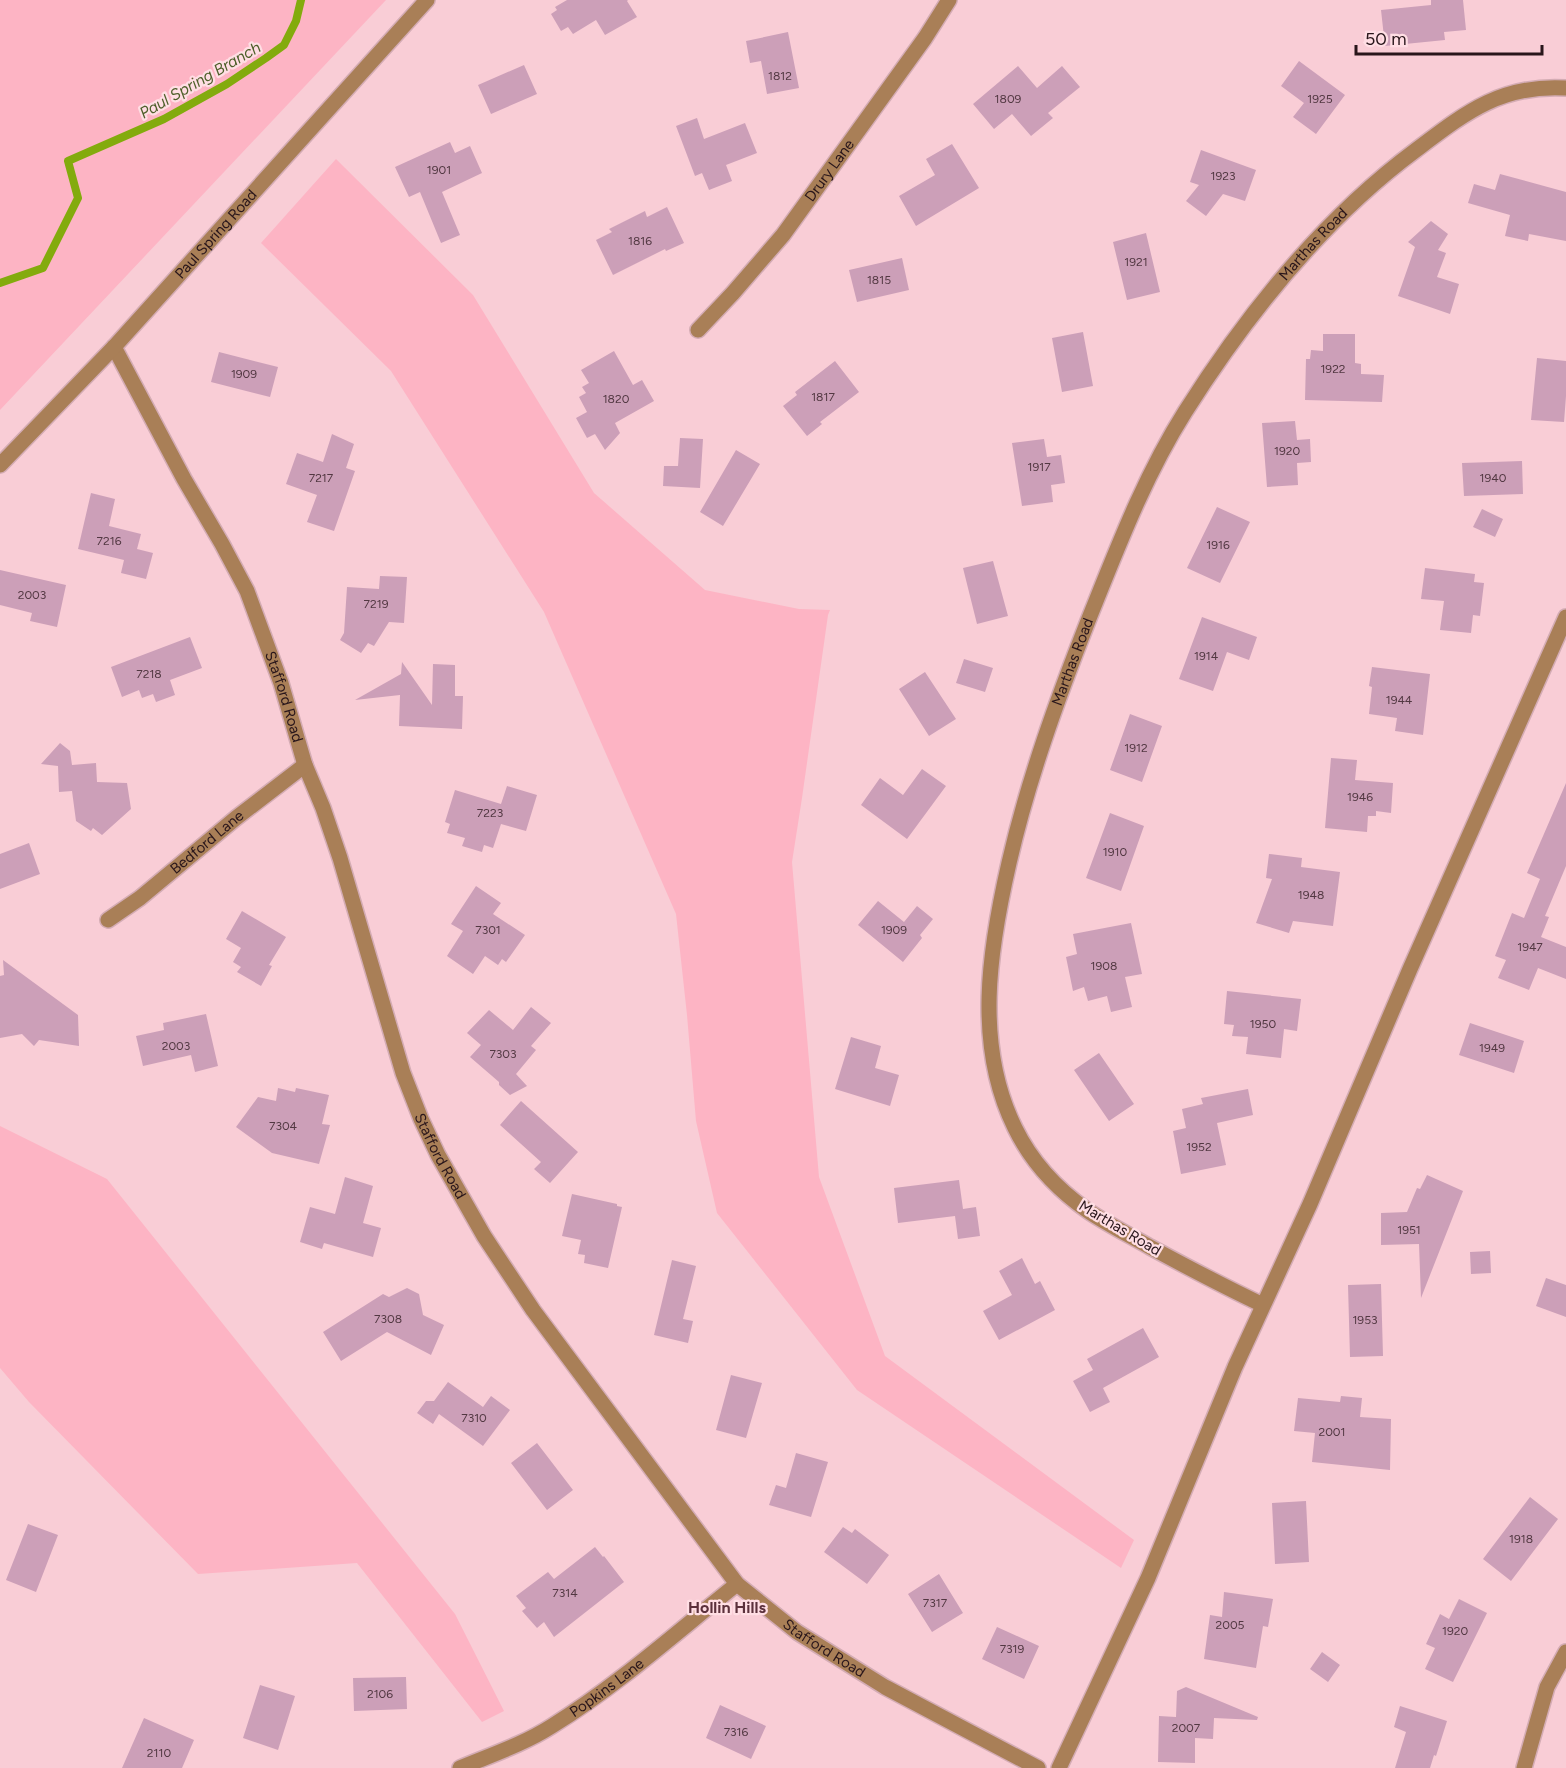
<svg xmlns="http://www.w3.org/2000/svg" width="1566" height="1768" font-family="Figtree,sans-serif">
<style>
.green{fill:#fdb4c4}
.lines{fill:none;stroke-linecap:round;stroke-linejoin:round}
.stream{stroke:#83ab0d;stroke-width:8}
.building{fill:#cc9fb8}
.street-casing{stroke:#d4acb4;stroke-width:18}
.street{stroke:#a97f57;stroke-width:15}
.labels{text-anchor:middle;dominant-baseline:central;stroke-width:4.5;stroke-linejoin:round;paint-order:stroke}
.number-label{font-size:12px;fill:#523842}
.street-label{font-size:15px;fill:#29161b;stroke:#ffdee4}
.water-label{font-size:16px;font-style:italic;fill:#4e5f2a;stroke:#ffdee4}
.neighbourhood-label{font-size:16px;font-weight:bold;fill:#5c313c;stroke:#ffdee4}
</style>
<rect width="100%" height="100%" fill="#f9cdd6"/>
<!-- green -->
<path class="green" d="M0,0H386L0,410Z
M336,159L473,295L594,493L705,590L799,609L830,610L828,615L802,798L792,862L819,1177L885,1356L1134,1540L1121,1568L857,1390L717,1213L696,1121L687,1015L676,914L544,612L391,371L261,243Z
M0,1126L107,1179L455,1614L504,1711L482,1722L357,1563L198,1574L29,1402L0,1368Z"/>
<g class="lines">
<!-- stream -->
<path class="stream" d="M0,283L43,268L78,198L68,161L164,119L227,84L266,58L284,45L296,21L301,0"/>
</g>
<!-- building -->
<path class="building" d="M567,0H628L627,1L637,17L605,35L596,20L573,34L568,27L561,31L551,14L557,10L555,7Z
M1431,0H1463L1466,30L1444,32L1445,40L1385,46L1381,10L1431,5Z
M788,32L799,88L767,94L761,61L750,63L746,41Z
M1299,61L1345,95L1316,134L1293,117L1304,103L1281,86Z
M524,65L537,94L491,114L478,85Z
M1018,66L1037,88L1062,66L1080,87L1048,113L1053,118L1031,136L1012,114L994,129L973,104Z
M697,118L704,139L745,123L757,153L726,165L732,181L709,190L702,173L695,176L676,126Z
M450,142L455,153L470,146L482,173L442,192L460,235L441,243L420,192L409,197L395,167Z
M952,144L979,188L916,226L899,196L935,175L926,159Z
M1201,150L1256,170L1245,201L1223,194L1206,216L1186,201L1199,185L1190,182Z
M1500,174L1566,192V241L1529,234L1528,241L1505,236L1510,215L1468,203L1474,184L1495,190Z
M667,207L684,243L666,251L665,249L613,275L596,240L612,232L609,229L645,211L647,217Z
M1431,221L1448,234L1438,250L1446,253L1437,277L1459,284L1450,314L1398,296L1415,247L1408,242Z
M1146,233L1160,292L1127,300L1113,242Z
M902,258L909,290L857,302L849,270Z
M1083,332L1093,386L1062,392L1052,338Z
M1323,334H1355V363L1361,364V374L1384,375L1382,402L1305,400L1306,359H1310L1311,350L1323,351Z
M614,351L633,385L642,380L654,401L615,423L620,433L605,450L595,434L587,438L576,418L587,412L579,397L586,393L582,387L589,383L581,370Z
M219,352L278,367L270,397L211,382Z
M1537,358L1566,361V396L1564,422L1531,420Z
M835,361L859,392L820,422L822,424L807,436L783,406L797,395L795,392Z
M1295,421L1297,440L1310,439L1311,462L1297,463L1298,485L1267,487L1262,423Z
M332,434L354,444L346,468L355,471L334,531L307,522L317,495L286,484L297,453L323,462Z
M680,438L703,439L700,488L663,486L664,466H678Z
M1044,439L1047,457L1061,455L1065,483L1051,485L1053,502L1022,506L1012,443Z
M736,450L760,464L723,526L700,512Z
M1522,461L1523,494L1464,496L1462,463Z
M91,493L115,499L109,526L141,534L137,549L153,553L146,579L121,573L124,560L78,549Z
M1217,507L1250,522L1220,583L1187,568Z
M1482,509L1503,519L1495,537L1473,527Z
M993,561L1008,616L977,624L963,568Z
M1425,568L1475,574L1474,582L1484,583L1480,616L1473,615L1471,633L1440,630L1444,601L1421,599Z
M0,570L66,585L57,627L30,621L32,613L0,605Z
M380,576L407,577L404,623L389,622L374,646L368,643L361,653L340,640L344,633L347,587L379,589Z
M1202,617L1257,637L1249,660L1227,652L1213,691L1179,679Z
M190,637L202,668L170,680L175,695L156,702L153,694L142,698L139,690L122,697L111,667Z
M964,659L993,668L985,692L956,683Z
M402,662L432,705L433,664L455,665V696H463L462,729L399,726L400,695L355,700L401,674Z
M1372,667L1430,674L1423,735L1395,731L1397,718L1369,714L1372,687L1369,686Z
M925,672L956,719L929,736L899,689Z
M1130,714L1162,726L1142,782L1110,770Z
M60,743L70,751L72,765L96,763L97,782L127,783L131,809L102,835L93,828L91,831L76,821L72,791L59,792L58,766L41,764Z
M1331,758L1357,760L1355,780L1393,783L1391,813L1376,811V816H1368L1367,832L1325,828Z
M922,769L946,786L907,839L861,805L880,778L903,795Z
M1566,783V866L1545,916L1549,917L1541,937L1566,947V979L1538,968L1529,990L1498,978L1506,960L1495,956L1512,913L1524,918L1540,879L1527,873Z
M507,786L537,795L526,831L501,824L493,848L484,845L482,852L462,846L465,838L447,833L450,824L445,822L455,790L501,804Z
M1110,813L1144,826L1121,891L1086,878Z
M29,843L40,874L0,889V854Z
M1269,854L1302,858L1301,867L1340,872L1333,926L1293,921L1289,933L1256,923L1272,879L1266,878Z
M476,886L501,903L493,914L525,935L506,962L502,959L498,965L485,956L473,974L447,956L463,931L451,924Z
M878,901L904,922L917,906L933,919L920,935L922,938L903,962L858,925Z
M242,911L286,937L269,965L272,966L261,986L237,972L241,967L233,962L241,948L226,939Z
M1131,923L1142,974L1125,977L1132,1007L1111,1012L1107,996L1088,1001L1084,987L1073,991L1066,957L1077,954L1073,934Z
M3,960L78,1015L79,1046L39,1040L34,1046L22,1034L0,1038V976L4,975Z
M1227,991L1301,999L1297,1031L1284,1029L1281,1058L1246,1054L1248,1037L1232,1036L1234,1025L1224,1024Z
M531,1007L551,1023L531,1046L536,1050L516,1074L527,1086L510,1095L499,1085V1082L470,1057L481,1045L467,1033L489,1010L513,1030Z
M206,1014L218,1066L195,1072L191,1055L143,1066L136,1036L164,1030L163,1023Z
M1470,1023L1524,1041L1514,1073L1459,1055Z
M851,1037L881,1046L875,1068L899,1075L890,1106L835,1089Z
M1099,1053L1134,1104L1109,1121L1074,1070Z
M278,1088L295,1092L296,1088L329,1095L322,1124L330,1125L319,1164L272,1153L236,1127L258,1097L276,1101Z
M1248,1089L1253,1115L1217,1123L1226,1165L1181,1174L1173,1131L1186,1128L1182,1109L1203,1104L1201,1098Z
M521,1101L578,1152L550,1183L534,1169L541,1162L500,1125Z
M1427,1175L1463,1191L1421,1298L1419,1244L1381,1245V1213L1407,1212L1417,1188L1420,1189Z
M345,1177L373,1186L363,1223L381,1228L373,1257L324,1243L322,1249L300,1242L310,1207L335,1214Z
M959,1180L963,1209L976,1207L980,1236L958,1239L955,1216L898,1223L894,1188Z
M572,1194L617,1204V1206L622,1207L608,1268L584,1263L585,1255L578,1254L581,1240L562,1236Z
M1490,1251L1491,1273L1471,1274L1470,1252Z
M1022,1258L1035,1284L1040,1281L1055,1310L999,1340L983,1311L1012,1295L999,1271Z
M672,1260L696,1266L683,1319L693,1321L688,1343L654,1335Z
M1546,1278L1566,1285V1317L1536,1306Z
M1381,1284L1383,1356L1350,1357L1348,1285Z
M407,1288L419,1294L423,1315L444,1325L431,1355L387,1332L341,1361L323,1332L383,1294L389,1297Z
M1143,1328L1159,1357L1103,1388L1110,1402L1090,1412L1073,1381L1093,1370L1087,1359Z
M731,1375L762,1383L746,1438L716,1430Z
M448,1382L483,1407L491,1396L510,1410L483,1446L439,1414L433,1424L417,1413L426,1401H434Z
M1341,1396L1362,1398L1360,1417L1391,1419L1390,1470L1312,1462L1315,1433L1294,1431L1298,1398L1340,1402Z
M537,1443L573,1490L547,1510L511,1463Z
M796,1453L828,1462L811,1517L769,1505L776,1485L786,1488Z
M1530,1497L1558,1519L1511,1581L1483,1559Z
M1306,1501L1309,1562L1275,1564L1272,1503Z
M28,1524L58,1535L36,1592L6,1580Z
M843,1527L852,1533L855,1529L889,1555L867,1584L824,1552Z
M595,1547L603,1557L604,1556L624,1582L554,1637L544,1622L537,1628L522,1611L526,1608L516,1596L548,1572L554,1579Z
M939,1574L963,1613L932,1632L908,1594Z
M1224,1592L1273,1599L1268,1627L1263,1626L1256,1668L1204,1659L1210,1615L1222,1617Z
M1459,1599L1487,1613L1453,1682L1425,1669L1435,1648L1426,1644L1440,1614L1449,1619Z
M997,1627L1039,1646L1024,1679L982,1659Z
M1322,1652L1340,1665L1328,1682L1310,1669Z
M406,1677L407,1709L354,1711L353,1678Z
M260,1685L295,1696L278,1750L243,1738Z
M1186,1687L1258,1717L1257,1720L1214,1718L1213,1739L1195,1738V1763L1158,1762L1159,1716L1176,1717L1177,1691Z
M720,1705L766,1726L751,1759L706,1738Z
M1400,1706L1447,1721L1436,1756L1434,1755L1430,1768H1395L1406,1732L1394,1727Z
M144,1718L194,1740L182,1768H122Z"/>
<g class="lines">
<defs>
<g id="street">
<path id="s1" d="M698,330L733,293L783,235L925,38L949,0"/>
<path id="s2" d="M114,347L184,479L222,544L247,591L281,683L305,765L323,808L340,858L403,1073L421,1119L438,1155L484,1236L533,1310L737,1584L797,1632L885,1687L1038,1768"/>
<path id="s3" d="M0,465L114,347L427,0"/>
<path id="s4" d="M108,920L140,898L236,818L305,765"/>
<path id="s5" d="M1263,1305C1225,1287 1187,1267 1150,1247C1129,1235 1107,1224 1088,1211C1058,1190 1031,1161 1015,1128C974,1045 989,950 1009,863C1028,780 1057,700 1088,621C1117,549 1144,477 1185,412C1247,314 1323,219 1416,150C1465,113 1501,84 1566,88"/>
<path id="s6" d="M460,1768C491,1755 524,1744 552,1726C618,1685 677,1632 737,1584"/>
<path d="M1059,1768L1148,1578L1235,1367L1310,1204L1410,969L1566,617"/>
<path d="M1524,1768L1547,1687L1566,1652"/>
</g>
</defs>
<!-- street casing -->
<use href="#street" class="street-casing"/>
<!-- street -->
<use href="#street" class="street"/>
</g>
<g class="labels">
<!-- number labels -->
<g class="number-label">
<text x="780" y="76">1812</text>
<text x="1008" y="99">1809</text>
<text x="1320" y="99">1925</text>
<text x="439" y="170">1901</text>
<text x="1223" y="176">1923</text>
<text x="640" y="241">1816</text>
<text x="1136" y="262">1921</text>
<text x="879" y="280">1815</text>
<text x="1333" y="369">1922</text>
<text x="244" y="374">1909</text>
<text x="823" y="397">1817</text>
<text x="616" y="399">1820</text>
<text x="1287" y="451">1920</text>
<text x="1039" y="467">1917</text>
<text x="321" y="478">7217</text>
<text x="1493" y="478">1940</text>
<text x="109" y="541">7216</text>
<text x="1218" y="545">1916</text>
<text x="32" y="595">2003</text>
<text x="376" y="604">7219</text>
<text x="1206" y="656">1914</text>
<text x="149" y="674">7218</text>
<text x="1399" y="700">1944</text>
<text x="1136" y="748">1912</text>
<text x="1360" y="797">1946</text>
<text x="490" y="813">7223</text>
<text x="1115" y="852">1910</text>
<text x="1311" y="895">1948</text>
<text x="488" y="930">7301</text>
<text x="894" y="930">1909</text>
<text x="1530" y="947">1947</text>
<text x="1104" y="966">1908</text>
<text x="1263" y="1024">1950</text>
<text x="176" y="1046">2003</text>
<text x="1492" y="1048">1949</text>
<text x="503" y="1054">7303</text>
<text x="283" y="1126">7304</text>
<text x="1199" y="1147">1952</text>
<text x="1409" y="1230">1951</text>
<text x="388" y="1319">7308</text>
<text x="1365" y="1320">1953</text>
<text x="474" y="1418">7310</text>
<text x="1332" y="1432">2001</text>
<text x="1521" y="1539">1918</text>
<text x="565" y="1593">7314</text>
<text x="935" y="1603">7317</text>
<text x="1230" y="1625">2005</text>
<text x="1455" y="1631">1920</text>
<text x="1012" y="1649">7319</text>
<text x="380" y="1694">2106</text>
<text x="1186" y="1728">2007</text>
<text x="736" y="1732">7316</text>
<text x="159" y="1753">2110</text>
</g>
<!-- street labels -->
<g class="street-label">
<text stroke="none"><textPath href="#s1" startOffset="207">Drury Lane</textPath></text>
<text stroke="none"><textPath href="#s3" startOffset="316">Paul Spring Road</textPath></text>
<text stroke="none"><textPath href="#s5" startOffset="1278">Marthas Road</textPath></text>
<text stroke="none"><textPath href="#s5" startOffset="792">Marthas Road</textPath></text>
<text stroke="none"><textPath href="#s2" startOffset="390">Stafford Road</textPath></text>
<text stroke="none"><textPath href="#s4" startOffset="126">Bedford Lane</textPath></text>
<text stroke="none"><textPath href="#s2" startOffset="876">Stafford Road</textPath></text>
<text transform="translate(1120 1228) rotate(31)">Marthas Road</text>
<text stroke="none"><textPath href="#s2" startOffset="1506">Stafford Road</textPath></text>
<text stroke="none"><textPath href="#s6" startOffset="168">Popkins Lane</textPath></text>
</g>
<!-- water labels -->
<g class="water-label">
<text transform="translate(200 80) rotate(-30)">Paul Spring Branch</text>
</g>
<!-- neighbourhood labels -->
<g class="neighbourhood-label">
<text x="727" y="1607">Hollin Hills</text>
</g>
</g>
<!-- scale -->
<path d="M1356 45v9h186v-9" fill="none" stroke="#29161b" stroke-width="3"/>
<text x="1365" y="45" font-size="18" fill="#29161b" stroke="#ffdee4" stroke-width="4.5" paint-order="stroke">50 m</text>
</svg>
